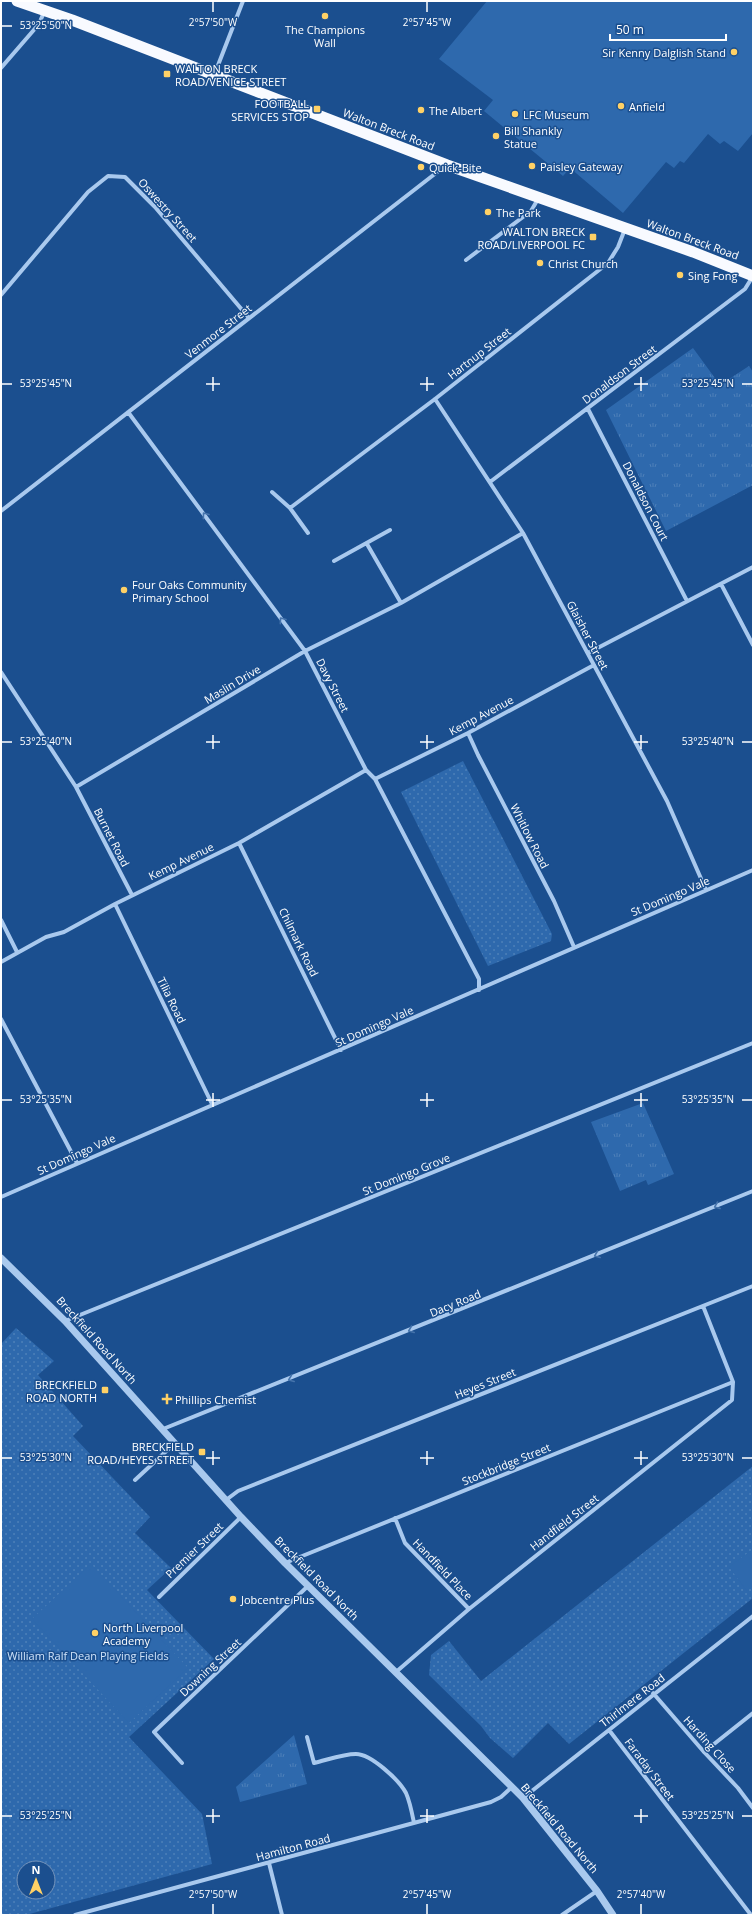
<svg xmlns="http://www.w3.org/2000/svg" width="754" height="1916" font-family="'Open Sans',sans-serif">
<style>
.grass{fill:url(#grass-tufts)}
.park{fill:url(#park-dots);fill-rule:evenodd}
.pitch{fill:#2e69ad}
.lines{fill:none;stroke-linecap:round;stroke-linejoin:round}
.minor{stroke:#a9c9ee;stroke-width:4}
.tertiary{stroke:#a9c9ee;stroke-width:7}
.trunk{stroke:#f8faff;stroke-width:11}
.oneway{stroke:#4674ac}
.ticks{fill:none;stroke:#fff;stroke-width:1.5}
.poi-dot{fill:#ffd166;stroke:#1b4f8f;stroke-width:1.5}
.labels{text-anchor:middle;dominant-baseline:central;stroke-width:3;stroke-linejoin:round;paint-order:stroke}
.poi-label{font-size:11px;fill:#fff;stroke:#1b4f8f;text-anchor:start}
.street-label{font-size:11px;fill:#fff;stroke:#1b4f8f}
.park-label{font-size:11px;fill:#cfe3fa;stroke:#1b4f8f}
.ticks-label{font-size:10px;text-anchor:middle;fill:#fff;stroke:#1b4f8f;stroke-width:3;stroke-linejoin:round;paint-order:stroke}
</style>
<defs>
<pattern id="grass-tufts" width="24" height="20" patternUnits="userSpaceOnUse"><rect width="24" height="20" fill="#2e69ad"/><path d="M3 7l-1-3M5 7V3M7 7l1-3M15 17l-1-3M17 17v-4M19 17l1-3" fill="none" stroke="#4d80b9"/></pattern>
<pattern id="park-dots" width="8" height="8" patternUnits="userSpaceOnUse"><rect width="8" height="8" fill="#2e69ad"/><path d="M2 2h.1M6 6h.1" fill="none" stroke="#4d80b9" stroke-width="1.8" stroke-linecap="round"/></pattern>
</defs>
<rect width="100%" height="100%" fill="#1b4f8f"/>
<!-- grass -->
<path class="grass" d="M693,348L720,385L749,366L753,372V485L666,531L606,410Z
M643,1103L674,1174L648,1185L646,1180L620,1191L591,1122Z
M294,1735L307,1784L240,1802L236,1787Z"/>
<!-- park -->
<path class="park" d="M463,761L552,934L551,941L488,966L401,792Z
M16,1328L54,1361L38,1375L83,1426L73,1436L150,1517L135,1533L171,1568L147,1590L214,1659L129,1737L202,1814L212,1864L26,1915H1V1344ZM24,1868H48V1892H24Z
M753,1466V1598L569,1744L548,1723L513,1758L490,1738L481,1726L429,1675L431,1655L449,1641L481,1681Z"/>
<!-- pitch -->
<path class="pitch" d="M487,1H753V133L738,151L724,141L720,144L708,134L684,163L680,161L674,168L666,162L623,213L570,168L563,176L484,111L493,100L439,59Z
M753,1549V1586L747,1591L729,1567Z
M91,1564L188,1668L129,1723L32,1619Z"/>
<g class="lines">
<!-- minor -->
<path class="minor" d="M1,68L39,24L44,12
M215,73L243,1
M466,260L531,211L538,199
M1,295L88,192L108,176L125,177L155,207L249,318
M435,399L523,533L667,801L706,890
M588,409L687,601
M128,412L305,651L366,770L375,779L479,979V990
M490,482L745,289L753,276
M272,492L290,508L308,533
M290,508L435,399L608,263L618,247L625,229
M1,511L445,166
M367,544L401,603
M334,561L390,530
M721,584L753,645
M588,653L753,567
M1,672L76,787L132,895
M468,733L478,755L554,901L574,947
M375,779L468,733L594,665
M76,787L305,651L401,603L523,533
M239,843L341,1050
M115,904L212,1104
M1,920L17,952
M1,962L46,937L64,932L115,904L239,843L366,770
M1,1019L77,1163
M1,1197L753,870
M65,1321L753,1043
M163,1429L753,1191
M135,1480L175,1443
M226,1500L238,1491L753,1286
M395,1518L405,1543L469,1609
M285,1563L733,1382
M159,1597L241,1517
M396,1672L469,1609L732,1400L733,1382L703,1306
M653,1693L704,1752L738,1788L753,1808
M609,1730L751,1915
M307,1737L314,1763C327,1760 343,1754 356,1754C371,1754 399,1780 406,1793C410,1802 412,1813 414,1823
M704,1752L753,1713
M182,1763L154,1732L308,1586
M523,1798L753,1616
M269,1863L282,1915
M75,1915L491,1802L501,1797L512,1787
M562,1915L597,1891"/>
<!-- tertiary -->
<path class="tertiary" d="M1,1258L65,1321L241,1517L285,1563L523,1798L597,1891L613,1915"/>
<!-- trunk -->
<path class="trunk" d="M17,1L72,20L447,165L693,252L753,276"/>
</g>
<!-- one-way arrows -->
<defs><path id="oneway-chevron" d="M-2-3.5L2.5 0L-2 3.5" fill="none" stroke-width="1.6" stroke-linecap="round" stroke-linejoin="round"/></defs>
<g class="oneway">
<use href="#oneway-chevron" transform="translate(205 515) rotate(-126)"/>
<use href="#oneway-chevron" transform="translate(282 620) rotate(-126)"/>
<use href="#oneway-chevron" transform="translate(717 1206) rotate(158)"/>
<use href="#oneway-chevron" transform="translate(597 1255) rotate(158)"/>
<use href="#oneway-chevron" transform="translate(411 1330) rotate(158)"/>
<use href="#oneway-chevron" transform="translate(291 1379) rotate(158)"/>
</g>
<!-- ticks -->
<path class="ticks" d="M213,2V12M427,2V12M2,26H12M213,377V391M427,377V391M641,377V391M2,384H12M206,384H220M420,384H434M634,384H648M742,384H752M213,735V749M427,735V749M641,735V749M2,742H12M206,742H220M420,742H434M634,742H648M742,742H752M213,1093V1107M427,1093V1107M641,1093V1107M2,1100H12M206,1100H220M420,1100H434M634,1100H648M742,1100H752M213,1451V1465M427,1451V1465M641,1451V1465M2,1458H12M206,1458H220M420,1458H434M634,1458H648M742,1458H752M213,1809V1823M427,1809V1823M641,1809V1823M2,1816H12M206,1816H220M420,1816H434M634,1816H648M742,1816H752M213,1904V1914M427,1904V1914M641,1904V1914"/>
<!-- markers -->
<g class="poi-dot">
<circle cx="325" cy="16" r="4"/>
<circle cx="734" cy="52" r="4"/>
<rect x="163" y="70" width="8" height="8" rx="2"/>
<circle cx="621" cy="106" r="4"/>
<rect x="313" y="105" width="8" height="8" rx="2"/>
<circle cx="421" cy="110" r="4"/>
<circle cx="515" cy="114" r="4"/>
<circle cx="496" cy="136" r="4"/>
<circle cx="532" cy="166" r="4"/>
<circle cx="421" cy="167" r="4"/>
<circle cx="488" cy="212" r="4"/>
<rect x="589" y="233" width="8" height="8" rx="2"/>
<circle cx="540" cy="263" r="4"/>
<circle cx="680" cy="275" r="4"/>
<circle cx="124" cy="590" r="4"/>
<rect x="101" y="1386" width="8" height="8" rx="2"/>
<path d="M165 1393h4v4h4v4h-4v4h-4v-4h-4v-4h4z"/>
<rect x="198" y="1448" width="8" height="8" rx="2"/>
<circle cx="233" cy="1599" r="4"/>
<circle cx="95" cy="1633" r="4"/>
</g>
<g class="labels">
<!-- poi labels -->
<g class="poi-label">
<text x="325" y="29" text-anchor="middle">The Champions<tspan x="325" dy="13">Wall</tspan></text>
<text x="726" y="52" text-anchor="end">Sir Kenny Dalglish Stand</text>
<text x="175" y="68">WALTON BRECK<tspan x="175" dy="13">ROAD/VENICE STREET</tspan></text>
<text x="309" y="103" text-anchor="end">FOOTBALL<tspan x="309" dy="13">SERVICES STOP</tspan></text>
<text x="629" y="106">Anfield</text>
<text x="429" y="110">The Albert</text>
<text x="523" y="114">LFC Museum</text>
<text x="504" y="130">Bill Shankly<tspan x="504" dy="13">Statue</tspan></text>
<text x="540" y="166">Paisley Gateway</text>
<text x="429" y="167">Quick-Bite</text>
<text x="496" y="212">The Park</text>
<text x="585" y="231" text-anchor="end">WALTON BRECK<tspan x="585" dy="13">ROAD/LIVERPOOL FC</tspan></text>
<text x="548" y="263">Christ Church</text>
<text x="688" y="275">Sing Fong</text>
<text x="132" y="584">Four Oaks Community<tspan x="132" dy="13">Primary School</tspan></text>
<text x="97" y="1384" text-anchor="end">BRECKFIELD<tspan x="97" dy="13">ROAD NORTH</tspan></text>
<text x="175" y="1399">Phillips Chemist</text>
<text x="194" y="1446" text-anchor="end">BRECKFIELD<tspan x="194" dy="13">ROAD/HEYES STREET</tspan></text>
<text x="241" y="1599">Jobcentre Plus</text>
<text x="103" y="1627">North Liverpool<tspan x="103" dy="13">Academy</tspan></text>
</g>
<!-- street labels -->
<g class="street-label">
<text transform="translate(389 129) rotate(21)">Walton Breck Road</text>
<text transform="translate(168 210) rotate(48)">Oswestry Street</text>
<text transform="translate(693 239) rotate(20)">Walton Breck Road</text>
<text transform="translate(218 331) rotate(-38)">Venmore Street</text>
<text transform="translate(479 353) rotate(-38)">Hartnup Street</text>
<text transform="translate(619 374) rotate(-37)">Donaldson Street</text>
<text transform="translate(646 501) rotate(63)">Donaldson Court</text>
<text transform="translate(588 635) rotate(62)">Glaisher Street</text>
<text transform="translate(232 684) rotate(-31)">Maslin Drive</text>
<text transform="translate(333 685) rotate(63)">Davy Street</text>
<text transform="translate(481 715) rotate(-28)">Kemp Avenue</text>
<text transform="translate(530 836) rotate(63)">Whitlow Road</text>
<text transform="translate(112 837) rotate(63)">Burnet Road</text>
<text transform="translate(181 861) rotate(-26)">Kemp Avenue</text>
<text transform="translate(670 896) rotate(-23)">St Domingo Vale</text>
<text transform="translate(299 942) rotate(64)">Chilmark Road</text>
<text transform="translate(172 1000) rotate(64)">Tilia Road</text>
<text transform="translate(374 1026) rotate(-24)">St Domingo Vale</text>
<text transform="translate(76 1154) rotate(-24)">St Domingo Vale</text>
<text transform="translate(406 1174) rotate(-22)">St Domingo Grove</text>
<text transform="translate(455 1303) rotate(-22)">Dacy Road</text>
<text transform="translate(97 1340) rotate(48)">Breckfield Road North</text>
<text transform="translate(485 1383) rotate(-22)">Heyes Street</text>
<text transform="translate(506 1464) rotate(-22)">Stockbridge Street</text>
<text transform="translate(564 1522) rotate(-38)">Handfield Street</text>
<text transform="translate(194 1550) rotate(-44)">Premier Street</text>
<text transform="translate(443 1569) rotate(46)">Handfield Place</text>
<text transform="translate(317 1578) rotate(45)">Breckfield Road North</text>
<text transform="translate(210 1667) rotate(-43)">Downing Street</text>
<text transform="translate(632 1700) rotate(-38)">Thirlmere Road</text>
<text transform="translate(710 1744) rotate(48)">Harding Close</text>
<text transform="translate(650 1769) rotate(53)">Faraday Street</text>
<text transform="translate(560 1828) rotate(50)">Breckfield Road North</text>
<text transform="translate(293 1847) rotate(-15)">Hamilton Road</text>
</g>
<!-- park labels -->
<g class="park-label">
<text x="88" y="1655">William Ralf Dean Playing Fields</text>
</g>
</g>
<g class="ticks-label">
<text x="213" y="26">2°57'50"W</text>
<text x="427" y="26">2°57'45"W</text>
<text x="46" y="29">53°25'50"N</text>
<text x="46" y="387">53°25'45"N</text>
<text x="708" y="387">53°25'45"N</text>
<text x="46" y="745">53°25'40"N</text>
<text x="708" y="745">53°25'40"N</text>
<text x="46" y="1103">53°25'35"N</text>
<text x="708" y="1103">53°25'35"N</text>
<text x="46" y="1461">53°25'30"N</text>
<text x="708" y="1461">53°25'30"N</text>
<text x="46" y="1819">53°25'25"N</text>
<text x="708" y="1819">53°25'25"N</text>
<text x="213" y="1898">2°57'50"W</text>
<text x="427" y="1898">2°57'45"W</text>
<text x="641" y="1898">2°57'40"W</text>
</g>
<!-- border -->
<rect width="754" height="1916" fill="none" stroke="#ffffff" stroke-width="4"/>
<!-- north arrow -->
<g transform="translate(36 1880)"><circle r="19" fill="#1b4f8f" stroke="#7695bc"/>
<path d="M0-3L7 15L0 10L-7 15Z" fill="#ffd166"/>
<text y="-6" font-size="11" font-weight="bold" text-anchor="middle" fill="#ffffff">N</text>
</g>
<!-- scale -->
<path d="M610 34v6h116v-6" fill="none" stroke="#ffffff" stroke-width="2"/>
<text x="616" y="34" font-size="12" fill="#ffffff" stroke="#1b4f8f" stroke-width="3" paint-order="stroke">50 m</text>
</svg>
